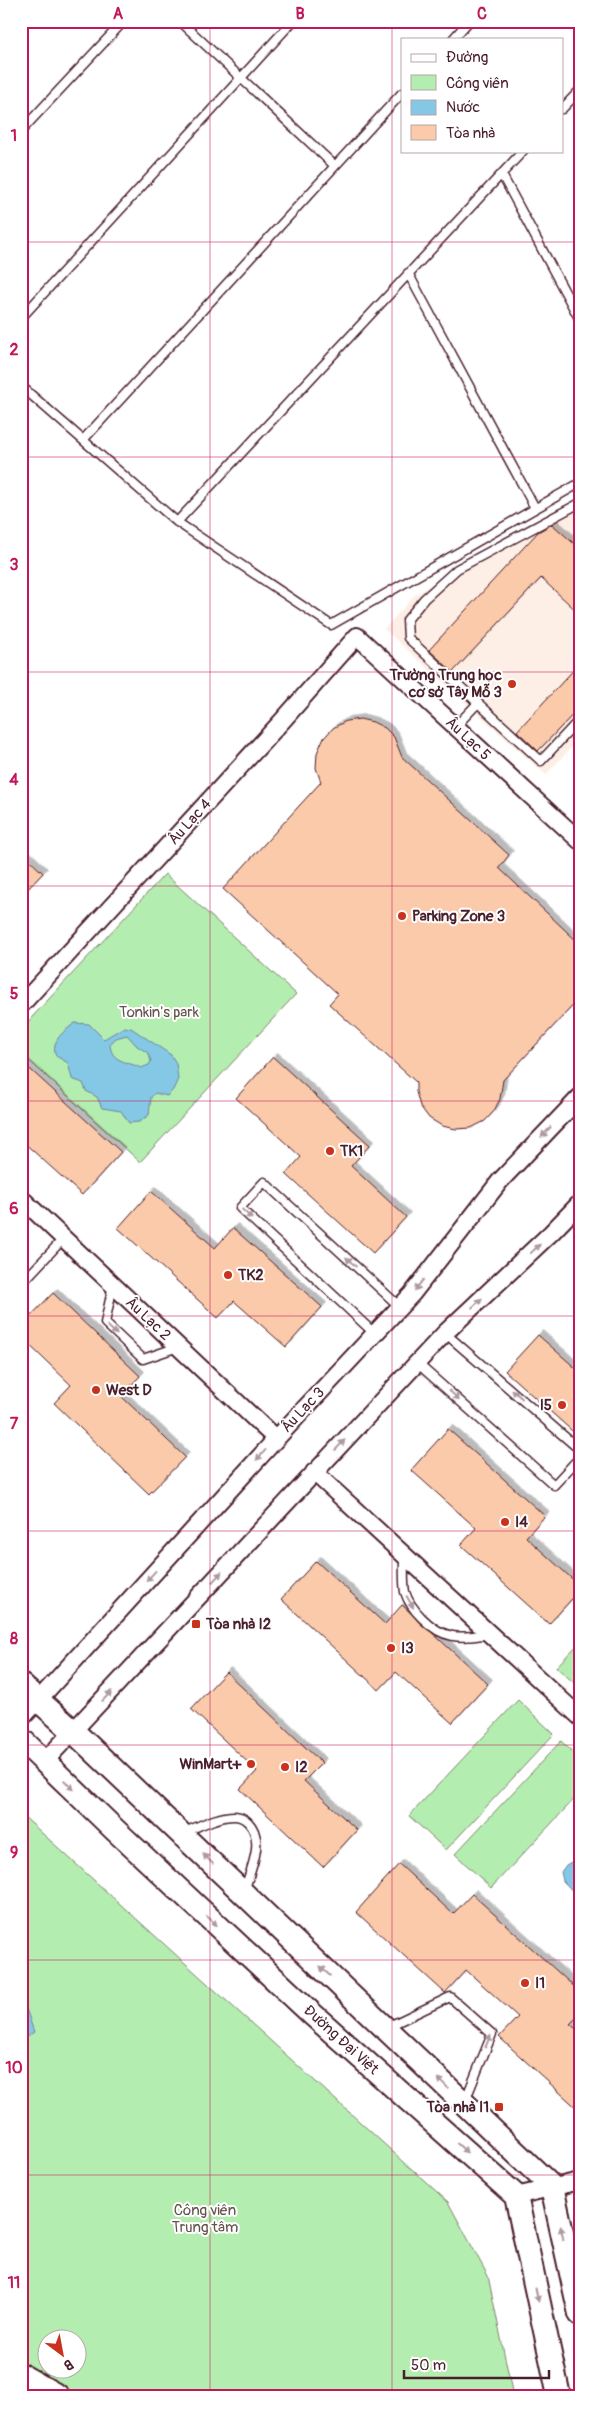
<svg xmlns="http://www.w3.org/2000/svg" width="601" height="2417" font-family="Pangolin,sans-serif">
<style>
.built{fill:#feefe6}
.green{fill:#b4edb0;stroke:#7f866e;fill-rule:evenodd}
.water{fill:#84c8e5;stroke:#6d849b;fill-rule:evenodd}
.building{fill:#fbcaaa;stroke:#4a1f2b;filter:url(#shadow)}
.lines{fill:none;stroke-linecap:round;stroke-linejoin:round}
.lane-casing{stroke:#4a1f2b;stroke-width:11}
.street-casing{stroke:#4a1f2b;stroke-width:20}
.secondary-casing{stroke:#4a1f2b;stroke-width:26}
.lane{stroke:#fff;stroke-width:8}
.street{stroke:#fff;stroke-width:16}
.secondary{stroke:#fff;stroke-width:22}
.oneway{fill:#ae9aa0}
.grid{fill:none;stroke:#c2185b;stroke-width:1;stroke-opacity:0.55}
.poi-dot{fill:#c8321e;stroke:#fff;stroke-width:2}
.labels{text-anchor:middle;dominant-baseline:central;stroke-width:4;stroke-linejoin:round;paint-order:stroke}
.poi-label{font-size:15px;font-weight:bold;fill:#4a1f2b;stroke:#fff;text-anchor:start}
.street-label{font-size:15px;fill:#4a1f2b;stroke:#fff}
.park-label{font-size:15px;fill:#64524c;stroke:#fff}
.neatline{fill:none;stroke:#c2185b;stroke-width:2}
.grid-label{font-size:16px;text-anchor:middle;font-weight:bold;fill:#c2185b}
</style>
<defs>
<filter id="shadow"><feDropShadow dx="4.5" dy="-4.5" stdDeviation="0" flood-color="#0004"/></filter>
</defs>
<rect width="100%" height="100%" fill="#fff"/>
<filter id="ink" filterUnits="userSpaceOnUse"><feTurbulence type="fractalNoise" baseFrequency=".02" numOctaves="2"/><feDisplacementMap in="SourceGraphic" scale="10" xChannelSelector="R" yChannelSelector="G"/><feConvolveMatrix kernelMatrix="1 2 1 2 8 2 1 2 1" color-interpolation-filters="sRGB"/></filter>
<g filter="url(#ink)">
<!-- built -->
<path class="built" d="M580,497V738L546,775L384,629L414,596L455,568Z"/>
<!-- green -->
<path class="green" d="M165,874L296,994L140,1162L21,1053V1029Z
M580,1642V1688L556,1667Z
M518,1700L554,1734L446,1850L409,1816Z
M561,1741L580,1759V1793L491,1888L455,1854Z
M21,1814L448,2202L488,2276L513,2396H72L21,2364ZM48,2340H78V2370H48Z"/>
<!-- water -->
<path class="water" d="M75,1023L89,1024L104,1039L124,1027L131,1028L171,1055L176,1063L178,1079L173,1090L167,1096L155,1093L151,1097L149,1115L139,1122L129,1123L121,1111L102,1108L97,1097L86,1091L83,1083L72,1079L68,1063L56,1056C50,1041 64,1031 75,1023ZM127,1035L137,1046L148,1053L151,1061L149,1065L141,1068C128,1061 111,1063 110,1044L116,1038Z
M580,1857V1899L563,1881L561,1872L566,1865Z
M21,1994L34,2032L21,2041Z"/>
<!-- building -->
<path class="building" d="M552,524L580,549V614L541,578L453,672L429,650L538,532Z
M580,663V707L538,751L517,731Z
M360,719L373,722L385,728L394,737L402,757L509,855L499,868L580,944V998L503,1080L500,1099L494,1111L485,1121L471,1128L456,1129L442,1126L429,1118L420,1106L416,1092V1082L329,1004L338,994L223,889L321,782L316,768L317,753L323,739L333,728L346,721Z
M21,852L43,873L21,896Z
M273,1057L370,1145L351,1166L406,1217L373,1253L286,1174L301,1157L236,1098Z
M21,1061L121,1152L82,1195L21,1140Z
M151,1191L215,1248L233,1228L322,1307L286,1347L234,1301L218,1318L118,1228Z
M53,1293L140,1376L121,1396L185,1457L149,1494L54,1403L71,1385L21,1337V1326Z
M538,1335L580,1372V1438L505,1371Z
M448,1429L545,1516L526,1537L580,1586V1590L549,1624L461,1545L476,1528L411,1470Z
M316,1561L385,1624L402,1605L488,1684L452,1723L396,1672L379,1690L281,1599Z
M226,1672L322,1763L304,1781L357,1830L323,1867L240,1789L257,1771L191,1709Z
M399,1864L453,1914L472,1894L580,1992V2014L570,2024L580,2032V2111L499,2037L518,2017L466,1970L445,1993L356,1912Z"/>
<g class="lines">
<defs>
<path id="lane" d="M453,39L469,21
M562,109L580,90
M21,131L124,21
M335,166L402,93
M502,175L580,320
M408,273L535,508
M21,318L293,21
M21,386L177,522L331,625L580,483
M83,440L335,166L180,21
M177,522L523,151
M478,703L541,761L580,719
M455,727L478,703L408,638L407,620L424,599L457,569L580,503
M21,1284L64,1238
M113,1285L105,1323L143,1359L178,1347
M445,1333L580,1450
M375,1334L240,1208L264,1182L400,1307
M417,1363L554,1485L580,1457
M404,1557C404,1568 403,1580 405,1592C408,1602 415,1611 422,1618C445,1641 460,1638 490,1634
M182,1833C198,1827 217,1816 234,1816C239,1816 244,1818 248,1822C266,1840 250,1871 244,1891
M387,2027L450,1997L492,2034L465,2101"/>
<path id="street" d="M21,1005L283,720L357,636L580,841
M21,1198L276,1439
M314,1472L580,1717
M21,1719L276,1439L412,1294L500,1181L580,1097
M45,1761L445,1333L551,1233L580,1203
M516,2196L580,2181"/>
<path id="secondary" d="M21,1685L73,1731L552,2187L580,2314
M21,1739L114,1829L311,2013L516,2196L559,2396
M21,2375L58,2396"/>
</defs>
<!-- lane casing -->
<use href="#lane" class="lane-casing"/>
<!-- street casing -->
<use href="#street" class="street-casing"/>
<!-- secondary casing -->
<use href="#secondary" class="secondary-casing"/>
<!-- lane -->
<use href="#lane" class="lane"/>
<!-- street -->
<use href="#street" class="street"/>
<!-- secondary -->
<use href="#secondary" class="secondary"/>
</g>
<!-- one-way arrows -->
<defs><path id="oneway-solid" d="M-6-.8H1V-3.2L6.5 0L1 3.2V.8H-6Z" transform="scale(1.25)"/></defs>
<g class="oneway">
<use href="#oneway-solid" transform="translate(546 1132) rotate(133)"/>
<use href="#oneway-solid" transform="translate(247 1214) rotate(43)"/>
<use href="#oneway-solid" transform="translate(535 1249) rotate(-43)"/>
<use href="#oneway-solid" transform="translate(351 1262) rotate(-138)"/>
<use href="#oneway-solid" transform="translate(419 1285) rotate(128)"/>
<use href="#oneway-solid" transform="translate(477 1303) rotate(-43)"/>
<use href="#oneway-solid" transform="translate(112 1330) rotate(43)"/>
<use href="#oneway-solid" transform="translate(517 1394) rotate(-139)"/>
<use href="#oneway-solid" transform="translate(454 1395) rotate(42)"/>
<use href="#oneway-solid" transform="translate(340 1445) rotate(-47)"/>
<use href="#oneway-solid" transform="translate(261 1455) rotate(132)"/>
<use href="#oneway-solid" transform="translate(151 1576) rotate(132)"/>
<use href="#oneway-solid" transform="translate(217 1577) rotate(-47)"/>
<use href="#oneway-solid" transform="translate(410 1602) rotate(60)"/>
<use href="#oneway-solid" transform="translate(107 1696) rotate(-47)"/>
<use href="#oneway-solid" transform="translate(69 1785) rotate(45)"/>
<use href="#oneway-solid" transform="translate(208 1859) rotate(-136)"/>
<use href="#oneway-solid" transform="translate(212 1921) rotate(43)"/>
<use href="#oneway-solid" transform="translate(325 1971) rotate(-136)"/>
<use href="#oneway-solid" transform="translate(488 2041) rotate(-68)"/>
<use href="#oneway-solid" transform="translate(443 2083) rotate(-136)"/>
<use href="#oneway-solid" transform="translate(462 2148) rotate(42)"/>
<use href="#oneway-solid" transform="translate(562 2233) rotate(-102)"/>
<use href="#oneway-solid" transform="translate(537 2295) rotate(78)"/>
</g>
</g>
<!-- grid -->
<path class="grid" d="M210,21V2396M392,21V2396M21,242H580M21,457H580M21,672H580M21,886H580M21,1101H580M21,1316H580M21,1531H580M21,1745H580M21,1960H580M21,2175H580"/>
<!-- markers -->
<g class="poi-dot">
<circle cx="512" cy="684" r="5"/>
<circle cx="402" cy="916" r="5"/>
<circle cx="330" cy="1151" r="5"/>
<circle cx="228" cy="1275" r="5"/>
<circle cx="96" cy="1390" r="5"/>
<circle cx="562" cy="1405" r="5"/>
<circle cx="505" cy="1522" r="5"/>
<rect x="191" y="1619" width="10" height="10" rx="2.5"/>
<circle cx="391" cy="1648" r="5"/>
<circle cx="251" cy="1764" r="5"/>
<circle cx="285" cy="1767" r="5"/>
<circle cx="525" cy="1983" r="5"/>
<rect x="494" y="2102" width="10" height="10" rx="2.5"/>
</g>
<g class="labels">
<!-- poi labels -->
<g class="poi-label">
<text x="502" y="675" text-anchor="end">Trường Trung học<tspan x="502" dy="17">cơ sở Tây Mỗ 3</tspan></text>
<text x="412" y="916">Parking Zone 3</text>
<text x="340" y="1151">TK1</text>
<text x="238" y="1275">TK2</text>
<text x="106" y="1390">West D</text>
<text x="552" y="1405" text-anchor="end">I5</text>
<text x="515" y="1522">I4</text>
<text x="206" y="1624">Tòa nhà I2</text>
<text x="401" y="1648">I3</text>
<text x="241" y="1764" text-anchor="end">WinMart+</text>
<text x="295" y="1767">I2</text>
<text x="535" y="1983">I1</text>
<text x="489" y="2107" text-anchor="end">Tòa nhà I1</text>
</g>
<!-- street labels -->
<g class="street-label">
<text transform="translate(468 739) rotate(43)">Âu Lạc 5</text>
<text transform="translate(190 822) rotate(-48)">Âu Lạc 4</text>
<text transform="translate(148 1319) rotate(43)">Âu Lạc 2</text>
<text transform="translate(303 1410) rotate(-47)">Âu Lạc 3</text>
<text transform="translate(341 2040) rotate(42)">Đường Đại Việt</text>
</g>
<!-- park labels -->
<g class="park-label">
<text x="159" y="1012">Tonkin's park</text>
<text x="205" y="2210">Công viên<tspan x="205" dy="17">Trung tâm</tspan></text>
</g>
</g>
<!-- margin -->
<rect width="601" height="2417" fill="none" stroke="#fff" stroke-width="55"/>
<!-- legend -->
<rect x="401" y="38" width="162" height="115" fill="#ffffff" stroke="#b7a5aa"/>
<rect x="411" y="54" width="25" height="8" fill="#ffffff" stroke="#b7a5aa"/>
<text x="446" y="62" font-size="15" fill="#4a1f2b">Đường</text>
<rect x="411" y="75" width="25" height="15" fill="#b4edb0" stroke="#b7a5aa"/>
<text x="446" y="88" font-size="15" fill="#4a1f2b">Công viên</text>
<rect x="411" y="100" width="25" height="15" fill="#84c8e5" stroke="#b7a5aa"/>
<text x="446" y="112" font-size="15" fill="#4a1f2b">Nước</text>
<rect x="411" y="125" width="25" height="15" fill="#fbcaaa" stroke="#b7a5aa"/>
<text x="446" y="138" font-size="15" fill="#4a1f2b">Tòa nhà</text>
<!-- north arrow -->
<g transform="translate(62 2354) rotate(148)"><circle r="24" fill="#ffffff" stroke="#b7a5aa"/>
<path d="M0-4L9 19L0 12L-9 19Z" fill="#c8321e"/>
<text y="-8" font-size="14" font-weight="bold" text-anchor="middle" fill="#4a1f2b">B</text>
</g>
<!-- scale -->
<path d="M404 2370v8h145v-8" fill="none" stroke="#4a1f2b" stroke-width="2.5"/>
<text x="411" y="2370" font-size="15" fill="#4a1f2b" stroke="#ffffff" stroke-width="4" paint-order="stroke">50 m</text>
<rect x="28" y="28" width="546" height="2362" class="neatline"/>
<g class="grid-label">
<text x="118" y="19">A</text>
<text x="300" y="19">B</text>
<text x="482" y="19">C</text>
<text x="14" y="141">1</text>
<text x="14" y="355">2</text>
<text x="14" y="570">3</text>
<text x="14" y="785">4</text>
<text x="14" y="999">5</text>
<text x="14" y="1214">6</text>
<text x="14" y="1429">7</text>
<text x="14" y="1644">8</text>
<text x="14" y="1858">9</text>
<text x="14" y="2073">10</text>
<text x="14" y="2288">11</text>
</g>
</svg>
